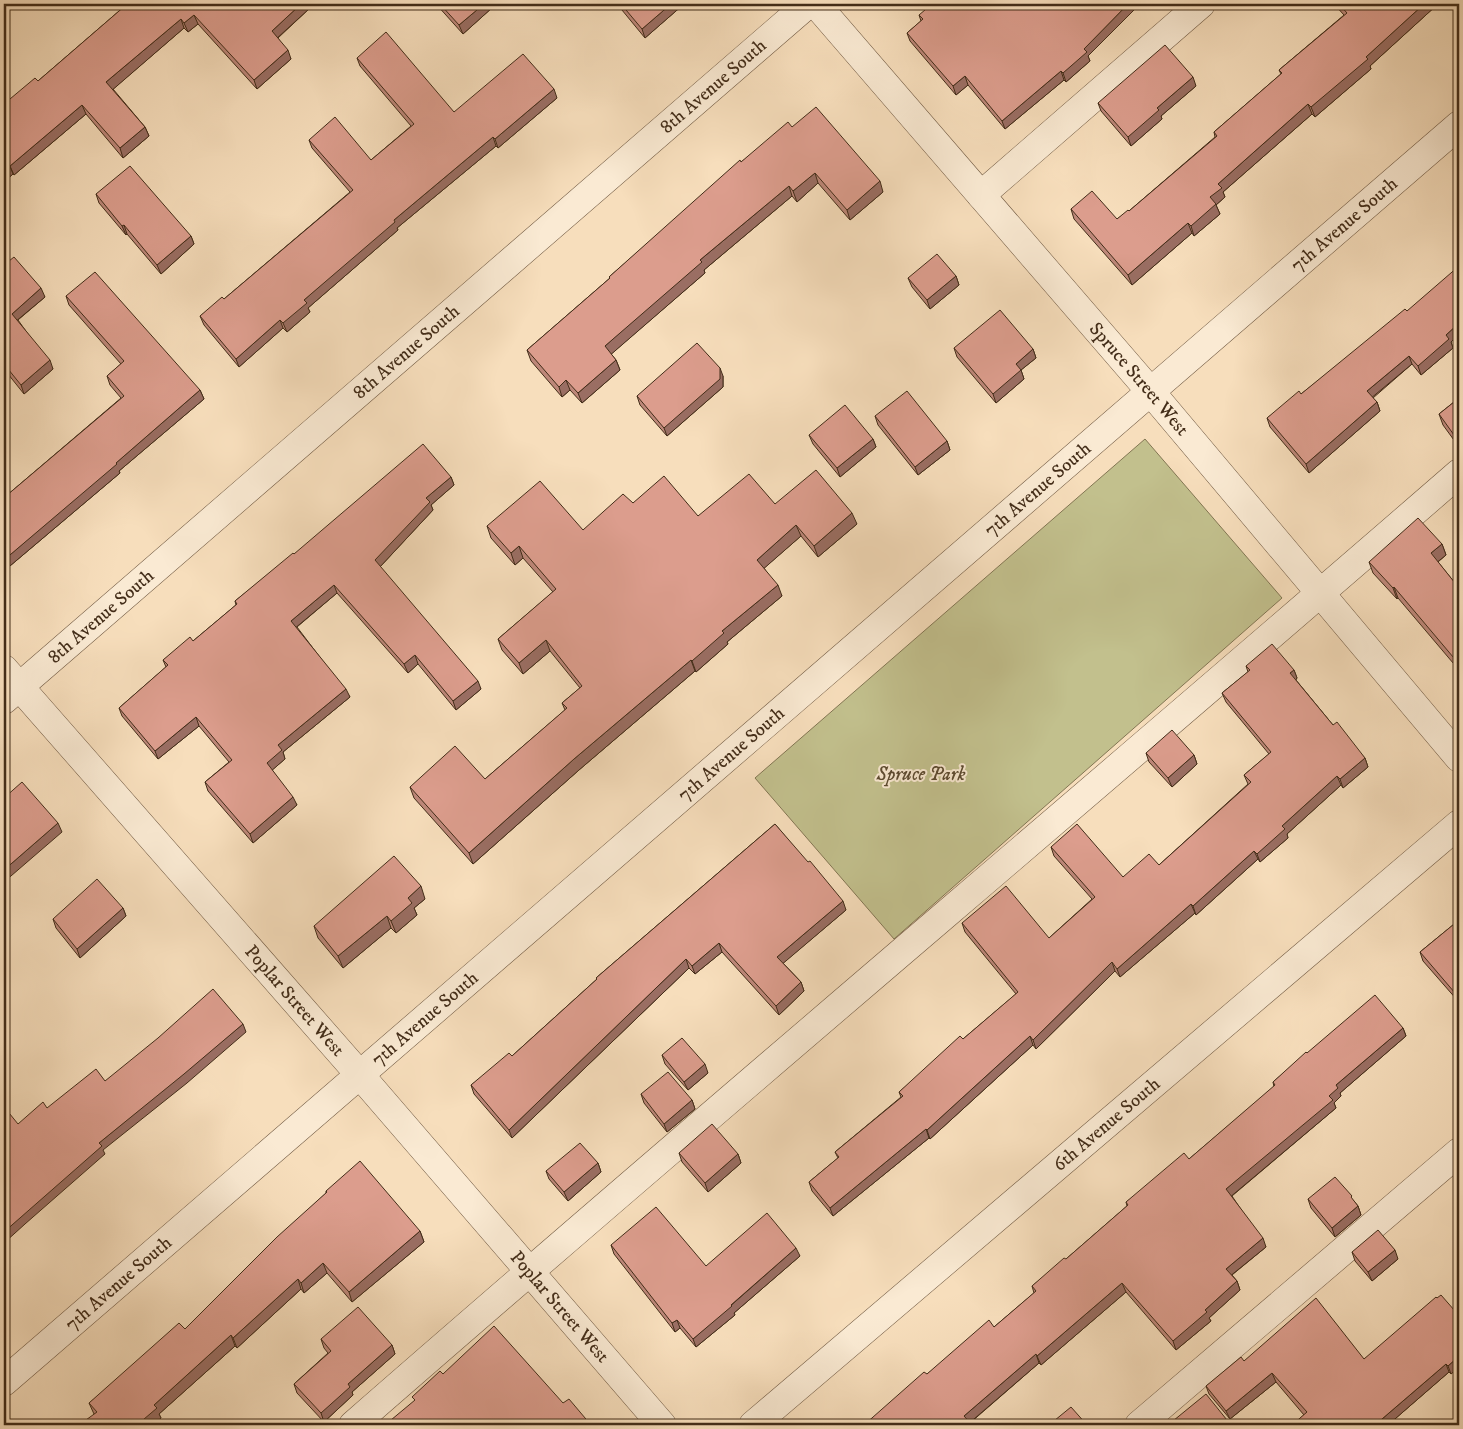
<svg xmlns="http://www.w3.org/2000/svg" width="1463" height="1429" font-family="'IM FELL DW Pica',serif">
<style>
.green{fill:#c2c08d;stroke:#827653}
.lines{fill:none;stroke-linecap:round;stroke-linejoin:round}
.minor-casing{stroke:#705942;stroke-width:29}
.minor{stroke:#faead3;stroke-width:28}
.wall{fill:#bd8779;stroke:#432d19}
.shaded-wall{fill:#9a6e63;stroke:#432d19}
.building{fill:#dc9d8d;stroke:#432d19}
.labels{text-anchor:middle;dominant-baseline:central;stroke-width:4;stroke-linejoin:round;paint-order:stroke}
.street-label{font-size:19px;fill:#432d19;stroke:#faead3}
.park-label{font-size:19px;font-style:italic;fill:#5c4a30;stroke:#faead3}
</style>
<rect width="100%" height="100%" fill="#f7debc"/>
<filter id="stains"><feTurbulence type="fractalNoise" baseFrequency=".004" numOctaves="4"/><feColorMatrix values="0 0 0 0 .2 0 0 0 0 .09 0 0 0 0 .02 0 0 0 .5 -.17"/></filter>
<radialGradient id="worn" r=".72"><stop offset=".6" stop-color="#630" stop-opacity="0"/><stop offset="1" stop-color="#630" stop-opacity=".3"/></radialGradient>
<!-- green -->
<path class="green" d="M1145,439L1282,598L894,939L755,778Z"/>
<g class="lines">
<defs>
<g id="minor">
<path id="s1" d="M816,4L1150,391L1459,758"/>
<path d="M981,195L1201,4"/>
<path id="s2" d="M4,669L360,1075L662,1425"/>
<path id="s3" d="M4,700L808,4"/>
<path id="s4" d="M4,1382L1459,125"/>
<path d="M353,1425C719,1105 1092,792 1459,473"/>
<path id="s5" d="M753,1425L1459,824"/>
<path d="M1139,1425L1459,1152"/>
</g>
</defs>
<!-- minor casing -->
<use href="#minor" class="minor-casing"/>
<!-- minor -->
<use href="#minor" class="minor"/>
</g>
<!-- wall -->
<path class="wall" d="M125,4H309L310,8L278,38L291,59L257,89L198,24L188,32L184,28L113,89L145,127L149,136L123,158L86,114L14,175L13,174L4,182V104L38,81L126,5Z
M436,4H492L493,7L463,34Z
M617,4H684L645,38Z
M1334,4H1438L1370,66L1371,69L1315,117L1312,114L1223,192L1225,197L1216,205L1220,214L1194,236L1192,233L1132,285L1074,219L1071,209L1117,219L1129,211L1215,137L1214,132L1281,74L1279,70L1344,15Z
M919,15L1088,56L1090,61L1066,82L1064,80L1005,129L968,85L956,95L910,41L907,33L921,21Z
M357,58L454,112L557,98L498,148L496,146L397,228L398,230L308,308L310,312L287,332L283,328L239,367L204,325L200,316L224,299L350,192L312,148L309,140L371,160L411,126L360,66Z
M1196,86L1161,116L1162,119L1131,146L1101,111L1098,103Z
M792,127L883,192L850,220L818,183L797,202L792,196L704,270L705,273L611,354L616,360L620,370L582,403L570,390L562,397L531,361L527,350L610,278L609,277L741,162Z
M96,194L191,236L194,244L161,274L127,234L126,235L99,203Z
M4,265L45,297L18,320L53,369L24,394L4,369Z
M956,276L959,285L930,309L912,287L908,278Z
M66,296L200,390L204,399L119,471L120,473L4,571V493L6,496L121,398L110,385L107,376L121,364L69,305Z
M1407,311L1451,342L1453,348L1421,375L1412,364L1373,398L1377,402L1380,411L1309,473L1270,427L1267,418L1301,394Z
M954,348L1033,349L1036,358L1021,370L1024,379L996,403L957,357Z
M723,376V387L667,436L640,405L637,396Z
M1459,398V447L1443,425L1439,414Z
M875,416L947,441L950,450L918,475L878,425Z
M809,435L873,439L876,447L840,477L813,444Z
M451,477L454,485L431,505L433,510L380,567L481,689L456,710L418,664L408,673L337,593L297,627L350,697L283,752L285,759L272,770L297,805L253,843L208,791L205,782L229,762L199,726L158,759L122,716L119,708L166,667L163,660L193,641L236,605L235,601L294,554Z
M633,503L698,516L775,504L857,524L818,557L801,536L764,568L782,596L727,642L728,644L696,672L695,671L579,770L473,864L414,798L410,787L485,779L565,710L562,703L580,688L550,651L523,674L502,650L498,639L553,592L523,558L515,565L491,538L487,526L583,530Z
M1442,544L1446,555L1438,562L1459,588V670L1398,598L1397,599L1373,573L1369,562Z
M1246,666L1294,670L1297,678L1296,680L1333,725L1365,758L1368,767L1343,788L1341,785L1287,834L1288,838L1260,862L1258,859L1196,915L1195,913L1120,977L1115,971L1036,1049L1033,1045L930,1139L929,1138L833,1216L812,1191L809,1182L838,1158L835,1152L901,1097L899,1092L963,1039L1016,994L965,932L962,923L1049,938L1092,899L1054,856L1051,847L1123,877L1159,865L1248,784L1244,775L1269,754L1226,702L1222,693L1248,672Z
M1146,753L1194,755L1197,764L1172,787L1149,762Z
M775,824L846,910L783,963L801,982L804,991L779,1015L722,952L695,974L689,968L512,1138L474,1094L471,1085L512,1056L597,979L596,978Z
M425,899L414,908L417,915L396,933L391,928L343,968L318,938L314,926Z
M123,908L126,916L80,958L56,928L53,919Z
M1459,920V1000L1458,1001L1423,961L1420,952Z
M1403,1028L1406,1036L1340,1093L1341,1096L1334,1103L1336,1108L1232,1196L1266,1247L1232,1275L1237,1281L1240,1290L1209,1318L1211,1321L1176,1350L1126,1292L1041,1365L1039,1363L970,1423L927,1374L994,1327L1034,1293L1032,1286L1066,1259L1127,1206L1126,1202L1189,1159L1274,1087L1273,1082L1307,1053Z
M662,1055L708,1073L688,1090L665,1064Z
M1459,1072V1087L1458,1085L1454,1076Z
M641,1094L692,1100L695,1109L667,1132L644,1103Z
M679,1153L738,1154L741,1163L708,1192L682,1162Z
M598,1163L601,1172L568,1201L549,1179L546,1171Z
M326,1191L420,1231L424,1242L352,1302L327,1273L304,1293L301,1289L237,1348L235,1346L159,1414L161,1418L94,1414L89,1403L185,1329L326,1193Z
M1308,1199L1353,1200L1358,1206L1361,1215L1335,1237L1311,1208Z
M611,1245L706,1266L800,1256L734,1313L735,1315L696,1347L680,1328L675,1332L614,1254Z
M1352,1252L1398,1259L1372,1281L1355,1261Z
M1459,1307V1367L1451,1374L1449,1372L1388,1425H1292L1304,1415L1276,1382L1230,1419L1209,1394L1206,1386L1244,1361L1364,1359L1455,1311Z
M321,1339L392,1345L395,1354L352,1392L353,1395L324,1422L297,1393L294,1384L328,1353L324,1348Z"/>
<!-- shaded-wall -->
<path class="shaded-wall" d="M301,4H309L310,8L275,40L272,31Z
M484,4H492L493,7L463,34L459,25Z
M671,4H684L645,38L642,29Z
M1128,4H1140L1088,56L1090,61L1066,82L1063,73L1084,49Z
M1424,4H1438L1370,66L1371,69L1315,117L1311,107Z
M194,15L198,24L188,32L184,23Z
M181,19L184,28L110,92L106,82Z
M288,50L291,59L257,89L254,80Z
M1061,71L1064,80L1005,129L1002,121Z
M965,76L968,85L956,95L953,86Z
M1193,77L1196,86L1161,116L1162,119L1131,146L1128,137L1157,108Z
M554,89L557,98L498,148L495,139Z
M1308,104L1312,114L1223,192L1225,197L1216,205L1220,214L1194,236L1191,226L1210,197L1218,184Z
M82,105L86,114L14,175L10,166Z
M145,127L149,136L123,158L120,148Z
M493,137L496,146L397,228L398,230L308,308L310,312L287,332L283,323L304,300L394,220Z
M9,164L13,174L4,182V169Z
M815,173L818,183L797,202L793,191Z
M880,181L883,192L850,220L847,210Z
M789,186L792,196L704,270L705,273L608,357L605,346L700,260Z
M1188,223L1192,233L1132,285L1128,275Z
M124,225L127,234L126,235L122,226Z
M191,236L194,244L161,274L157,265Z
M956,276L959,285L930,309L927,300Z
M41,288L45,297L15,322L12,314Z
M280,320L283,328L239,367L236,359Z
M1459,323V334L1451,342L1453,348L1421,375L1418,366L1446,335Z
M1033,349L1036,358L1021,370L1024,379L996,403L993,394L1016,364Z
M1409,356L1412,364L1370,399L1367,391Z
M50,360L53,369L24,394L21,385Z
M616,360L620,370L582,403L578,393Z
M720,368L723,376V387L667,436L664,428Z
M566,380L570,390L562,397L559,387Z
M200,390L204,399L119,471L120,473L4,571V560Z
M1377,402L1380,411L1309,473L1306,464Z
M873,439L876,447L840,477L837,468Z
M947,441L950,450L918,475L915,467Z
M451,477L454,485L431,505L433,510L378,569L375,560L426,498Z
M852,513L857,524L818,557L814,546Z
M796,525L801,536L761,571L757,560Z
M1442,544L1446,555L1435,564L1431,553Z
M519,546L523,558L515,565L511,553Z
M334,585L337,593L294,629L291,621Z
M778,585L782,596L727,642L728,644L696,672L692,661L722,631Z
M1394,587L1398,598L1397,599L1393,588Z
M546,640L550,651L523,674L519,663Z
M415,655L418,664L408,673L404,664Z
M691,660L695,671L579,770L473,864L469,853L574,759Z
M1294,670L1297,678L1293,682L1290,673Z
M478,681L481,689L456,710L453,701Z
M346,689L350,697L283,752L285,759L270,772L267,763L278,745Z
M196,717L199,726L158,759L155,751Z
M1194,755L1197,764L1172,787L1168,778Z
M1365,758L1368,767L1343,788L1340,779Z
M1337,776L1341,785L1287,834L1288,838L1260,862L1257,854L1282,826Z
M293,797L297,805L253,843L250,834Z
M58,823L62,832L4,882V870Z
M1254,851L1258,859L1196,915L1193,906Z
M421,886L425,899L414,908L417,915L396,933L391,921L408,898Z
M843,901L846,910L780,966L777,957Z
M1191,904L1195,913L1120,977L1117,969Z
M123,908L126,916L80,958L77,949Z
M387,916L391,928L343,968L338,956Z
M719,943L722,952L695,974L692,966Z
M686,959L689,968L512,1138L509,1130Z
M1112,962L1115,971L1036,1049L1033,1040Z
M801,982L804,991L779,1015L776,1006Z
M1459,989V1000L1458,1001L1455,993Z
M243,1024L246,1032L187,1083L103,1150L105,1154L25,1224L4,1243V1232L99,1143Z
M1403,1028L1406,1036L1340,1093L1341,1096L1334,1103L1336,1108L1229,1198L1226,1189L1329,1096L1336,1085Z
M1030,1036L1033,1045L930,1139L927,1130Z
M705,1064L708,1073L688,1090L684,1082Z
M692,1100L695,1109L667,1132L664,1124Z
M926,1129L929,1138L833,1216L830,1208Z
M738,1154L741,1163L708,1192L705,1183Z
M598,1163L601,1172L568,1201L564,1192Z
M1358,1206L1361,1215L1335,1237L1332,1228Z
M420,1231L424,1242L352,1302L349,1292Z
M1263,1238L1266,1247L1229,1277L1226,1269Z
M796,1248L800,1256L734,1313L735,1315L696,1347L693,1339Z
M1395,1250L1398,1259L1372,1281L1368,1272Z
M323,1263L327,1273L304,1293L301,1283Z
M298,1279L301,1289L237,1348L233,1338Z
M1237,1281L1240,1290L1209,1318L1211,1321L1176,1350L1173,1341L1205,1310Z
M1122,1283L1126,1292L1041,1365L1037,1356Z
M677,1320L680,1328L675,1332L672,1323Z
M231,1335L235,1346L159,1414L161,1418L153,1425H137L154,1405Z
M392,1345L395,1354L352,1392L353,1395L324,1422L321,1413L348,1384Z
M1036,1354L1039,1363L967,1425L964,1416Z
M1459,1356V1367L1451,1374L1448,1366Z
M1446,1364L1449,1372L1388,1425H1375Z
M1272,1373L1276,1382L1230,1419L1226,1411Z"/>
<!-- building -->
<path class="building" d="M125,4H301L272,31L288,50L254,80L194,15L184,23L181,19L106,82L145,127L120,148L82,105L10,166L9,164L4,169V104L35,78L38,81L126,5Z
M440,4H484L459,25Z
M621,4H671L642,29Z
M932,4H1128L1084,49L1087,52L1063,73L1061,71L1002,121L965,76L953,86L907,33L923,19L919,15Z
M1339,4H1424L1366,57L1368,59L1311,107L1308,104L1218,184L1222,188L1210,197L1216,204L1191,226L1188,223L1128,275L1071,209L1092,191L1117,219L1128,210L1129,211L1217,136L1214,132L1282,73L1279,70L1347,13Z
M386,32L454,112L523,54L554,89L495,139L493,137L394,220L395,222L304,300L307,303L283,323L280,320L236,359L200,316L222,297L224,299L353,190L309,140L335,117L371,160L414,124L357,58Z
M1165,45L1193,77L1157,108L1159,110L1128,137L1098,103Z
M816,107L880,181L847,210L815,173L793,191L789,186L700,260L702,262L605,346L616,360L578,393L566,380L559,387L527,350L610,278L609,277L740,160L741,162L788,122L792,127Z
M130,166L191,236L157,265L124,225L122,226L96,194Z
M937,254L956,276L927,300L908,278Z
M14,257L41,288L12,314L50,360L21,385L4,364V348L5,346L4,344V265Z
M1459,266V323L1446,335L1449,339L1418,366L1409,356L1367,391L1377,402L1306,464L1267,418L1299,391L1301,394L1405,309L1407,311Z
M95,272L200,390L116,463L117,464L4,560V493L6,496L124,396L107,376L124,361L66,296Z
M1000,310L1033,349L1016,364L1021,370L993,394L954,348Z
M697,343L720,368V379L664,428L637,396Z
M907,391L947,441L915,467L875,416Z
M1459,398V442L1439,414Z
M845,405L873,439L837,468L809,435Z
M423,444L451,477L426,498L430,502L375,560L478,681L453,701L415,655L404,664L334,585L291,621L346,689L278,745L282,750L267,763L293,797L250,834L205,782L232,760L196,717L155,751L119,708L168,665L163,660L190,637L193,641L237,604L235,601L293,553L294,554Z
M816,470L852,513L814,546L796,525L757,560L778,585L722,631L724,633L692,661L691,660L574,759L469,853L410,787L455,746L485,779L567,708L562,703L582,686L546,640L519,663L498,639L556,589L519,546L511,553L487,526L540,481L583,530L623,494L633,503L664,476L698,516L749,474L775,504Z
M1418,518L1442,544L1431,553L1459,588V664L1394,587L1393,588L1369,562Z
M1272,644L1294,670L1290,673L1333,725L1337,722L1365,758L1340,779L1337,776L1282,826L1285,829L1257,854L1254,851L1193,906L1191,904L1117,969L1112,962L1033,1040L1030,1036L927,1130L926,1129L830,1208L809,1182L839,1157L835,1152L903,1096L899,1092L960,1036L963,1039L1018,992L962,923L1006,886L1049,938L1095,897L1051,847L1077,824L1123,877L1149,854L1159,865L1251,782L1244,775L1271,752L1222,693L1250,670L1246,666Z
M1172,730L1194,755L1168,778L1146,753Z
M22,782L58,823L4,870V798Z
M775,824L808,862L810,861L843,901L777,957L801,982L776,1006L719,943L692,966L686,959L509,1130L471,1085L509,1053L512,1056L597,979L596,978Z
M394,856L421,886L408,898L412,903L391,921L387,916L338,956L314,926Z
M97,879L123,908L77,949L53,919Z
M1459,920V989L1455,993L1420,952Z
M213,989L243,1024L184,1074L99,1143L102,1146L4,1232V1109L5,1108L18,1124L43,1102L47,1108L96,1069L105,1081L158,1038Z
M1375,995L1403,1028L1336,1085L1338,1088L1329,1096L1333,1100L1226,1189L1263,1238L1226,1269L1237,1281L1205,1310L1207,1312L1173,1341L1122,1283L1037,1356L1036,1354L964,1416L972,1425H864L924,1372L927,1374L989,1320L994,1327L1036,1291L1032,1286L1064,1258L1066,1259L1128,1205L1126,1202L1184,1153L1189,1159L1275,1085L1273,1082L1306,1052L1307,1053Z
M682,1038L705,1064L684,1082L662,1055Z
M668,1072L692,1100L664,1124L641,1094Z
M1459,1072V1082L1454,1076Z
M712,1124L738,1154L705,1183L679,1153Z
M580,1143L598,1163L564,1192L546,1171Z
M360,1161L420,1231L349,1292L323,1263L301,1283L298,1279L233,1338L231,1335L154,1405L157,1408L137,1425H79L97,1412L89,1403L179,1323L185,1329L277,1237L327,1192L326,1191Z
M1335,1177L1352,1196L1351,1197L1358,1206L1332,1228L1308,1199Z
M656,1207L706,1266L767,1213L796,1248L731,1305L732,1306L693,1339L677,1320L672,1323L611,1245Z
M1378,1230L1395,1250L1368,1272L1352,1252Z
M1441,1295L1455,1311L1459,1307V1356L1448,1366L1446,1364L1375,1425H1292L1307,1412L1272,1373L1226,1411L1206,1386L1241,1357L1244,1361L1316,1298L1364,1359L1436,1297L1437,1298Z
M358,1307L392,1345L348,1384L350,1387L321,1413L294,1384L331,1351L321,1339Z
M494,1326L563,1403L569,1399L591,1425H396L391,1420L415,1400L412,1397L440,1371L443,1374Z
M1206,1394L1231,1425H1168Z
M1071,1407L1087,1425H1049Z"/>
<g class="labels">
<!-- street labels -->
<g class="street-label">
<text stroke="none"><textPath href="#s3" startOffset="938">8th Avenue South</textPath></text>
<text stroke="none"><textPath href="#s4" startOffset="1771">7th Avenue South</textPath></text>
<text stroke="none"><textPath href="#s3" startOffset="532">8th Avenue South</textPath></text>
<text stroke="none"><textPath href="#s1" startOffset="495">Spruce Street West</textPath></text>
<text stroke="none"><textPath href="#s4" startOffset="1366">7th Avenue South</textPath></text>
<text stroke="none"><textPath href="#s3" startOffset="128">8th Avenue South</textPath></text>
<text stroke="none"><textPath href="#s4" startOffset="961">7th Avenue South</textPath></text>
<text stroke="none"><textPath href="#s2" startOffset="441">Poplar Street West</textPath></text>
<text stroke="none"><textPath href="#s4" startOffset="556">7th Avenue South</textPath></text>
<text stroke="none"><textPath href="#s5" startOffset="464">6th Avenue South</textPath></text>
<text stroke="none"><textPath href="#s4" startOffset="151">7th Avenue South</textPath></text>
<text stroke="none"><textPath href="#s2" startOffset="846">Poplar Street West</textPath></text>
</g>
<!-- park labels -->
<g class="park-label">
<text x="921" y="774">Spruce Park</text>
</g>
</g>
<!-- margin -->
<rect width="1463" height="1429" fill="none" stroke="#f7debc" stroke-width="20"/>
<rect x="5" y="5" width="1453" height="1419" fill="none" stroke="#432d19" stroke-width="2.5"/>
<rect x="10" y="10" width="1443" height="1409" fill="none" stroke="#432d19"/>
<rect width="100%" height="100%" filter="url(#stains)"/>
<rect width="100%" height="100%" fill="url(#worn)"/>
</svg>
